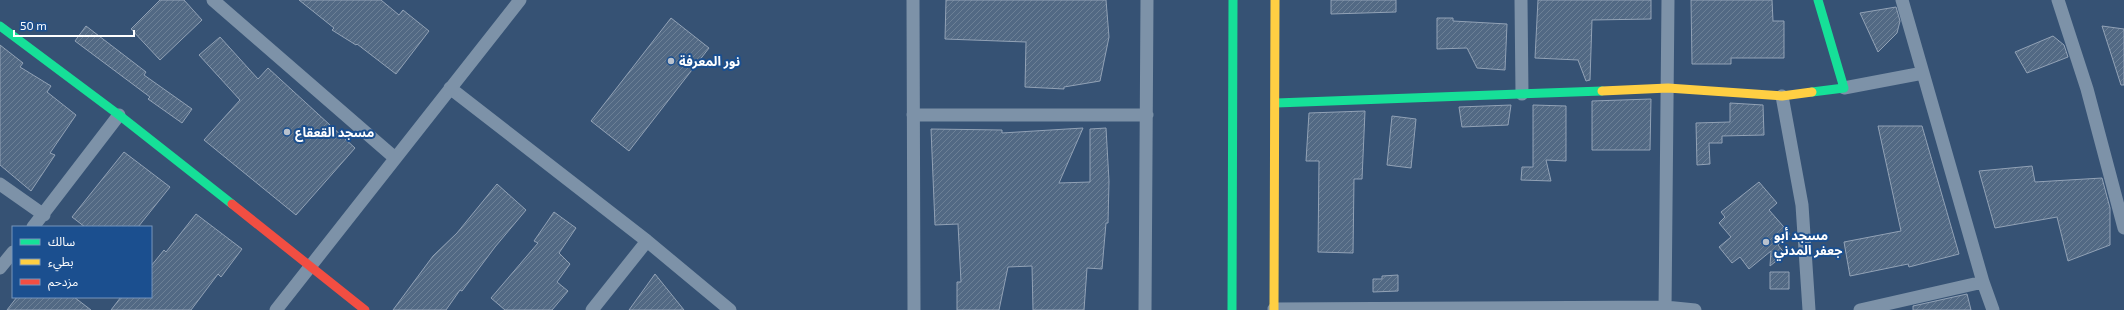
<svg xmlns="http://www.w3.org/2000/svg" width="2124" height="310" font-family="'Exo 2','Noto Sans Arabic',sans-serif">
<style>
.building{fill:url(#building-hatch);stroke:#92a2b6}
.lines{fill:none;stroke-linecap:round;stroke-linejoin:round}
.street{stroke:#7d92a8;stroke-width:13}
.fast{stroke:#16e098;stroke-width:9}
.slow{stroke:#ffcf43;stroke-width:9}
.jam{stroke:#f24e42;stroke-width:9}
.poi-dot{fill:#b9c2ce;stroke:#1b4f8f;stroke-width:1.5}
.labels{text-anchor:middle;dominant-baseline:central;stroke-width:4;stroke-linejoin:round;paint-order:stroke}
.poi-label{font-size:13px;font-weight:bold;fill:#fff;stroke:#1b4f8f;text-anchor:start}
</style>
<defs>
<pattern id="building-hatch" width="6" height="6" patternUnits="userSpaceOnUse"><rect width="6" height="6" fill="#526984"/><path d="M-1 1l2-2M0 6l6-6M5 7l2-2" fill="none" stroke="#6c8096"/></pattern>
</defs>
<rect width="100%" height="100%" fill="#365274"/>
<!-- building -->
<path class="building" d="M160,0H184L202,20L160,60L131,29Z
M299,0H381L399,15L403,10L429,31L396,74L357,44L356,45L332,30L334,28Z
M946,0H1106L1109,37L1100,81L1064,87V89L1025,87L1026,42L945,39Z
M1331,0H1396V12L1331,14Z
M1538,0H1651V19L1592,20L1590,80L1586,81L1578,60L1535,58Z
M1691,0H1772L1773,21H1784V58H1731V64H1692Z
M1896,7L1900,21L1897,33L1878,52L1860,13Z
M671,18L709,48L629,151L591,121Z
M1437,18H1453V21L1507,24L1505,70L1477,68L1467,48L1437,49Z
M86,26L146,72L144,75L192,109L182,123L148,99L150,97L75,41Z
M2102,26L2124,29V85H2121Z
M2053,36L2064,45L2068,57L2027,73L2015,52Z
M220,37L258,79L268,68L355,148L296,215L204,140L240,100L199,55Z
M0,45L23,63L20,67L51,86L47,92L76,115L50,153L55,155L31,191L0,165Z
M1651,99L1650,150H1592V101Z
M1730,103L1763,105L1764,135L1722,136V143H1709L1710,164L1697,165L1696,123L1730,122Z
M1511,105L1508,125L1462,127L1459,107Z
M1533,105L1566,106V161L1546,160L1551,181L1521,180L1522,167H1533Z
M1365,111L1362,179H1354L1353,253L1318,252L1319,161H1306L1309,113Z
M1392,116L1416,119L1411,168L1387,165Z
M1878,126H1922L1959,254L1909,267L1908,264L1850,276L1844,242L1901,231Z
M1083,128L1059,183L1090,182V129L1106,128L1109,181L1108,223H1106L1102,269L1087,268L1084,310H1033L1032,266L1008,267L999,310H957V282H961L958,224L935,225L931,129L1002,130V133Z
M124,152L170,187L138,227H85L72,217Z
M2032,166L2035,182L2102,178L2110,208V245L2068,261L2057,217L1995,228L1979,171Z
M1759,182L1777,203L1769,210L1790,234L1778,245L1785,254L1770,266L1771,251L1749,269L1740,257L1732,263L1719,247L1731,237L1719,223L1725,217L1721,212Z
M497,184L526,210L495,247L462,291L460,290L446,310H393L433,256L457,233Z
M554,212L576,228L559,253L570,264L557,282L568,291L552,310H505L491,298L538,243L534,241Z
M196,214L242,249L221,277L218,274L191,310H111L121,297H151V266L164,250L166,252Z
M1770,272H1789V289H1770Z
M655,274L684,310H629Z
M1398,275V291L1373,292V279H1382V276Z
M1967,294L1971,310H1913V306Z
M17,297H74L91,310H7Z"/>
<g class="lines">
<!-- street -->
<path class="street" d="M213,0L395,158
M913,0L914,310
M1521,0L1522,94
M2058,0L2087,89L2124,228
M450,88L647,241L730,310
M1844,88L1923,73L1902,0
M1782,96L1802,205L1809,310
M913,115H1147
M0,184L44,215
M33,227L119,115
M0,268L13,252
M1983,282L1993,310
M1274,309L1665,307L1695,310
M276,310L520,0
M592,310L647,241
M1145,310L1147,0
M1665,310L1668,0
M1860,310L1983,282L1923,73"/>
<!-- fast -->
<path class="fast" d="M0,26L119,115L232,204
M1812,92L1844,88L1818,0
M1276,103L1602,91
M1232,310L1233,0"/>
<!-- slow -->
<path class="slow" d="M1602,91L1668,88L1782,96L1812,92
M1274,310L1275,0"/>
<!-- jam -->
<path class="jam" d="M232,204L365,310"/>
</g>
<!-- markers -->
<g class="poi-dot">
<circle cx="671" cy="61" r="4"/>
<circle cx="287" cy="132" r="4"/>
<circle cx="1766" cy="242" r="4"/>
</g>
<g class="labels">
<!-- poi labels -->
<g class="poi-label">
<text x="679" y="61">نور المعرفة</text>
<text x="295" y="132">مسجد القعقاع</text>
<text x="1774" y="235">مسجد أبو<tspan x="1774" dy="15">جعفر المدني</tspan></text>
</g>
</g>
<!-- legend -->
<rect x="12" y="226" width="140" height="72" fill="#1b4f8f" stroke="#7695bc"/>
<rect x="20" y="239" width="20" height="6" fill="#16e098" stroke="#7695bc"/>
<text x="48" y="246" font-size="12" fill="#ffffff">سالك</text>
<rect x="20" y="259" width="20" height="6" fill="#ffcf43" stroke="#7695bc"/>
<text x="48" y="266" font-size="12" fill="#ffffff">بطيء</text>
<rect x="20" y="279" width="20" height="6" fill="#f24e42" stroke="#7695bc"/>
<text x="48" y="286" font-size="12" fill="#ffffff">مزدحم</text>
<!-- scale -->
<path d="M14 30v6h120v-6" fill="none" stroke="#ffffff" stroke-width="2"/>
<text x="20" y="30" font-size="12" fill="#ffffff" stroke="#1b4f8f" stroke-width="3" paint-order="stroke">50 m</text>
</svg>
